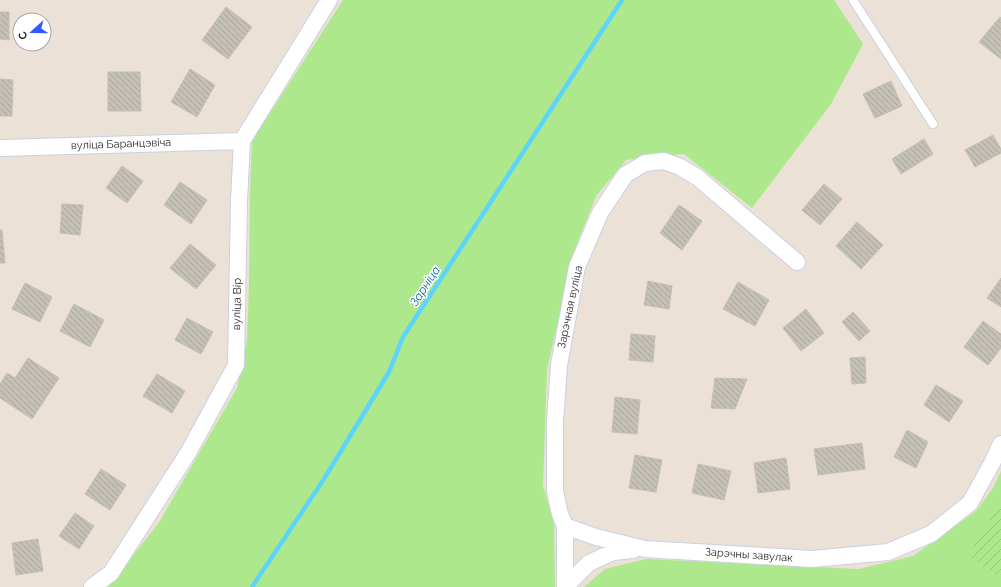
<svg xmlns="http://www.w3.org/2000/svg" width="1001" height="587" font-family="Raleway,sans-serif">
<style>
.grass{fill:#aee88c}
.garden{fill:url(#garden-furrows)}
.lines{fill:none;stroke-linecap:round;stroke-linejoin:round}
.stream{stroke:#5dd4f9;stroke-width:4.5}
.building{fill:url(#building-back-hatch);stroke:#c6beb0}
.lane-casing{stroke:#cbd0e2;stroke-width:10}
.street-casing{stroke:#cbd0e2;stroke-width:18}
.lane{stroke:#fff;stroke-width:8}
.street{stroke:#fff;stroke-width:16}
.labels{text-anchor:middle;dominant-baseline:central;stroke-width:3;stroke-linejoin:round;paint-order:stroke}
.street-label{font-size:11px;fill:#262626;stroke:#fff}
.water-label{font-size:12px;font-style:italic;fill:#016da0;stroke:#fff}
</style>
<defs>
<pattern id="garden-furrows" width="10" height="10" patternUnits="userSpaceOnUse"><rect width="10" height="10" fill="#aee88c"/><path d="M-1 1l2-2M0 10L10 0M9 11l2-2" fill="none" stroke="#96c779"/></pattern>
<pattern id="building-back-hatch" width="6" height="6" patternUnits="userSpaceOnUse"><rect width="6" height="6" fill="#c5c0b5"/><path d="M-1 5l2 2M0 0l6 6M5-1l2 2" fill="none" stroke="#a9a59c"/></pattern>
</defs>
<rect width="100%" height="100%" fill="#ebe1d6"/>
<!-- grass -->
<path class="grass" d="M343,0H834L863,44L831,104L752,208L684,154L626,160L596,196L573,254L547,370L543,485L554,524L555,587H108L158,524L237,388L247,340L249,285L250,193L252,141Z
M1001,471V587H584L605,569L646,559L859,569L913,556L976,511L993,488Z"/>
<!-- garden -->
<path class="garden" d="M1001,501V579L968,556Z"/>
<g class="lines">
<!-- stream -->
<path class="stream" d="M252,587L324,479L389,372L403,337L622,0"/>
</g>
<!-- building -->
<path class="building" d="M226,7L252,27L228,59L202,40Z
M0,12H9V40L0,39Z
M1000,17L1001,18V59L979,42Z
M190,69L215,85L197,117L171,102Z
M108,72H140L141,111H108Z
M0,79L13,80L12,116H0Z
M891,81L902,106L875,118L863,94Z
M993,135L1001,149V153L975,167L965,150Z
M924,139L933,154L901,174L892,159Z
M122,166L143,181L127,203L106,188Z
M180,182L207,200L191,224L164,205Z
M824,184L842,199L820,225L802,210Z
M62,204L83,205L80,235L60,233Z
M679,205L702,221L682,250L660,233Z
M857,222L883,245L861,269L836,246Z
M0,230H2L5,263H0Z
M190,244L216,265L196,289L170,268Z
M1001,278V307L987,298Z
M648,281L672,286L669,309L644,305Z
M738,282L769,300L755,326L723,309Z
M25,283L52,297L40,322L12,309Z
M74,304L104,320L90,347L60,331Z
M806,309L824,333L801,351L783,328Z
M853,312L870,331L859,341L842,322Z
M187,318L213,332L201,354L175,340Z
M983,321L1001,334V348L988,365L964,347Z
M631,334L655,336L653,362L629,360Z
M865,357L866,383L852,384L850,358Z
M28,358L59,378L32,419L0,398V384L7,373L15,378Z
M157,374L185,391L172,413L143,396Z
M715,378L747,379L735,409L711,408Z
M936,385L963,401L949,422L924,405Z
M615,397L640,400L637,434L612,432Z
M907,430L928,442L916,468L894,457Z
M862,443L865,469L818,475L814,449Z
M635,455L662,460L656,492L629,488Z
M786,458L790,489L758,493L754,463Z
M698,464L731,471L724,500L692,493Z
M101,469L126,485L110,510L85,494Z
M75,513L94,526L79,549L59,536Z
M38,539L43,571L16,575L12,543Z"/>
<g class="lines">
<defs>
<path id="lane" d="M853,0L933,124"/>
<path id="street" d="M0,148L242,141
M565,526L596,537L645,549L812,559L888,552L931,534L970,503L992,463L1001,444
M566,586L589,563L613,552L633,550
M92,587L111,573L188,453L236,365L239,201L242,141L329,0
M565,587V526L560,514L555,491V422L559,365L577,267L600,213L625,175L645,163L664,161L680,167L697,177L797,262"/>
</defs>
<!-- lane casing -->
<use href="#lane" class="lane-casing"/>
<!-- street casing -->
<use href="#street" class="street-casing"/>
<!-- lane -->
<use href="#lane" class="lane"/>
<!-- street -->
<use href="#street" class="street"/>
</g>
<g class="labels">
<!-- street labels -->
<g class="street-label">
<text transform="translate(121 144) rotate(-2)">вуліца Баранцэвіча</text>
<text transform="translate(237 304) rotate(-89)">вуліца Вір</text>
<text transform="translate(570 307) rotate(-78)">Зарэчная вуліца</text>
<text transform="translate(749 555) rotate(4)">Зарэчны завулак</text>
</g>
<!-- water labels -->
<g class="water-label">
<text transform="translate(425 286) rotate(-57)">Зарніца</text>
</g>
</g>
<!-- north arrow -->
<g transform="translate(32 32) rotate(249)"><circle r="19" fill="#ffffff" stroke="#a8a8a8"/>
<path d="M0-3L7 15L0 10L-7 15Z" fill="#2f5bff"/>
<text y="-6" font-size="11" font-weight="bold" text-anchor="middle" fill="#262626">С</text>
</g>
</svg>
